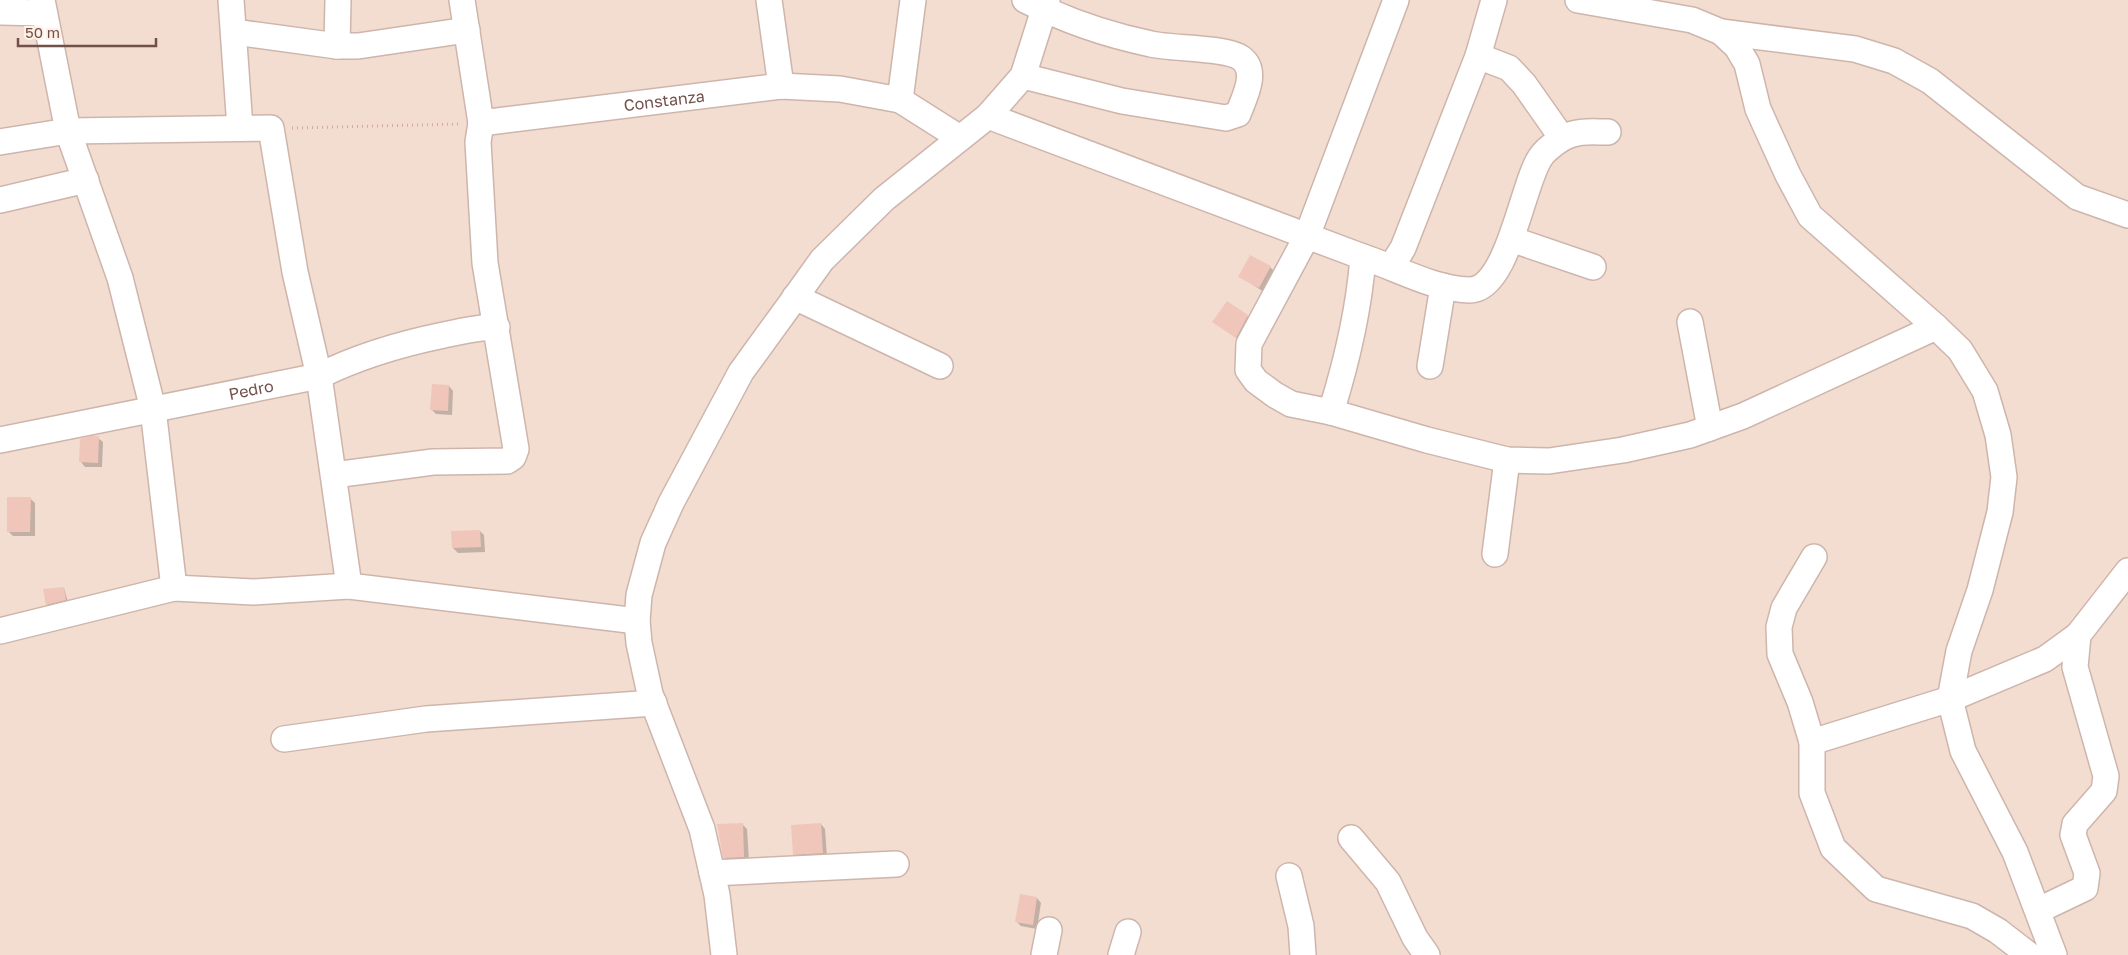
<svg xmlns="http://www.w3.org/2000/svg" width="2128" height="955" font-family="'Golos Text',sans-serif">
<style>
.residential{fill:#f3ddd0}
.shadow{fill:#0003}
.building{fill:#f0c6ba}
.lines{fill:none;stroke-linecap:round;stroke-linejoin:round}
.minor-casing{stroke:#ceb5ac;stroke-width:28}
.path{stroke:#d4a99e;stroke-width:3;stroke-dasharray:1 4;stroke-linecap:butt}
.minor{stroke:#fff;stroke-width:25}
.labels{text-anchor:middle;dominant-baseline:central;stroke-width:4;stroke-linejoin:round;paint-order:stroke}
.street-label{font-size:16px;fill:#725049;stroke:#fff1e7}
</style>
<rect width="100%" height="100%" fill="#fbede1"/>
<!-- residential -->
<path class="residential" d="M0,0H2128V955H0Z"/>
<!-- shadow -->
<path class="shadow" d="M1270,267L1275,272L1264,292L1239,276Z
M1247,316L1252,321L1241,341L1219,326Z
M449,386L453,391L452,415L436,414L431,409Z
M98,438L103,442L102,467H85L81,462Z
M30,498L35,503V536H13L8,531Z
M480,531L484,535L485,552L458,553L453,548Z
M64,588L68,602L49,606L47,604Z
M821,824L825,829L827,857L799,859L795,854Z
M743,825L747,829L749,861L729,862L724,857Z
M1037,898L1041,903L1037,929L1021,926L1016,921Z"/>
<!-- building -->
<path class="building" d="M1250,255L1271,266L1259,288L1238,277Z
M1227,301L1248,315L1236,338L1212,322Z
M432,384L449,385L448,411L430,410Z
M91,436H99L98,463L79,462L80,439Z
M7,497H31L30,532H7Z
M480,530L481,547L452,548L451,531Z
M64,587L66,600L46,605L43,589Z
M743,823L744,857L723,858L717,824Z
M821,823L823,853L793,855L791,825Z
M1020,894L1037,897L1033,925L1015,922Z"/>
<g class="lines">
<defs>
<g id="minor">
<path d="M42,0L68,131L120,278L153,409L174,588"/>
<path d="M231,0L240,128"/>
<path id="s1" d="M462,0L481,123L781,86L840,89L900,100L960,138"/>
<path d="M769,0L781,86"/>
<path d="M1396,0L1307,236L1249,344L1248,370L1256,381L1275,395L1291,404L1331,412L1427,440L1507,460L1549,461L1623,450L1690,435L1743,416L1936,327L1960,350L1985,391L1998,435L2004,477L2000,512L1980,590L1959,651L1950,699L1963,751L2015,852L2054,955"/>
<path d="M1578,0L1692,20L1721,32L1737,47L1747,64L1758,109L1788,175L1810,216L1936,327"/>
<path d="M0,12L44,13"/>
<path d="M234,32L337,46H358L467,30"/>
<path d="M1721,32L1855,49L1894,61L1930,81L2077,197L2128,215"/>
<path d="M337,46L338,0"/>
<path d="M1478,56L1509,68L1524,84L1562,138"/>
<path d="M1023,76L1122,101L1226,118L1238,114C1244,98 1259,71 1241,58C1226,47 1171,49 1151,44C1108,35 1064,20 1025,0"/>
<path d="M900,100L913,0"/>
<path d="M988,116L1363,257"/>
<path d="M0,142L68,131L271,128L295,272L319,376L349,586"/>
<path d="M0,200L86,180"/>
<path d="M1511,239L1593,267"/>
<path d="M1391,267L1403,248L1478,56L1494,0"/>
<path d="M795,297L940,366"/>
<path d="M1690,322L1710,428"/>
<path d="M1430,366L1443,286"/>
<path d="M1331,412C1347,361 1359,310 1363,257C1397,268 1433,289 1469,290C1508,291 1522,185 1540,158C1544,151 1556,142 1563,138C1577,130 1592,132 1608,132"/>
<path id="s2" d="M0,440L319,376C359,356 400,344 444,335C462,331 479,327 497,327"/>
<path d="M334,475L433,462L507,461L513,457L516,449L485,263L478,142L481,123"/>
<path d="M1495,554L1507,460"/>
<path d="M1814,557L1784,608L1779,627L1780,654L1800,702L1812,742V793L1833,848L1876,889L1972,916L1998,931L2029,955"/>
<path d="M0,631L174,588L253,592L349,586L637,621"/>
<path d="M284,739L426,719L654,703"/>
<path d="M1812,742L1950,699L2045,659L2078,635L2128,571"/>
<path d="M1351,838L1388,882L1415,938L1427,955"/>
<path d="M712,873L896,864"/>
<path d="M1289,876L1301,926L1303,955"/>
<path d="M2039,910L2085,888L2087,873L2073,835L2075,824L2104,791L2106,776L2075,667L2078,635"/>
<path d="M724,955L717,895L702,829L650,694L639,643L637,621L639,595L653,543L671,503L741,372L789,306L822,260L884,199L988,116L1023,76L1047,0"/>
<path d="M1044,955L1049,930"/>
<path d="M1121,955L1128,932"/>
</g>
</defs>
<!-- minor casing -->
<use href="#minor" class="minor-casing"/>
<!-- path -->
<path class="path" d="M292,128L460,124"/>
<!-- minor -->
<use href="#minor" class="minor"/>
</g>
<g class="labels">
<!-- street labels -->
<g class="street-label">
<text stroke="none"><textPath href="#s1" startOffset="309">Constanza</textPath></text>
<text stroke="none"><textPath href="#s2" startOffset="256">Pedro</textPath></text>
</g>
</g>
<!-- scale -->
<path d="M18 38v8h138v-8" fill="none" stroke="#725049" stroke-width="2.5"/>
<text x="25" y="38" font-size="15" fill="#725049" stroke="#fff1e7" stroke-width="4" paint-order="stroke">50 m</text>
</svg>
